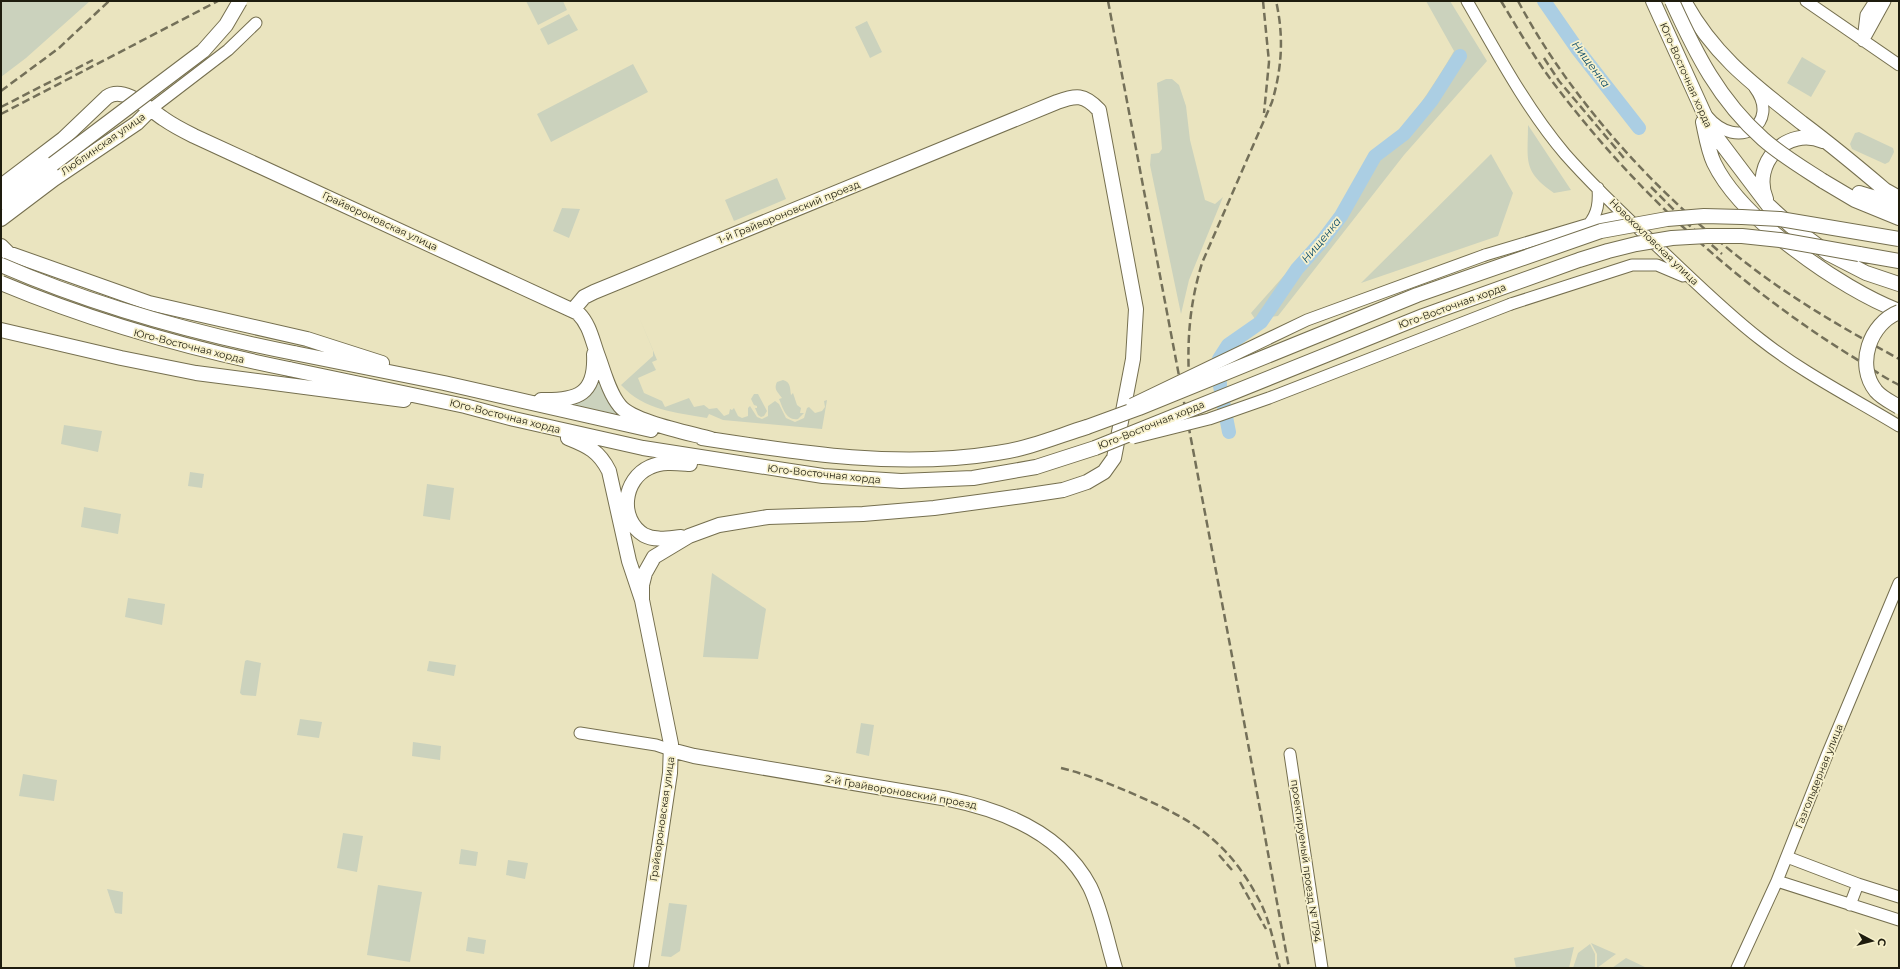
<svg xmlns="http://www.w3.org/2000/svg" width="1900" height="969" font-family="Montserrat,sans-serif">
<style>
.green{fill:#cbd2bd}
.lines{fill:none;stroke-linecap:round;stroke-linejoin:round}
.river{stroke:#abcee3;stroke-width:14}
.minor-casing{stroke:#756f4f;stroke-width:13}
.major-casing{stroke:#756f4f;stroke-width:16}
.minor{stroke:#fff;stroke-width:11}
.major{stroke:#fff;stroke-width:14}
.rail{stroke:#747059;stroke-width:2.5;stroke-dasharray:8 4;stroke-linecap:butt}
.minor-bridge-casing{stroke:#756f4f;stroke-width:13;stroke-linecap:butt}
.major-bridge-casing{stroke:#756f4f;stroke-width:16;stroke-linecap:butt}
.minor-bridge{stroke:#fff;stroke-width:11}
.major-bridge{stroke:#fff;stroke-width:14}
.labels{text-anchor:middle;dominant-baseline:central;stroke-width:3.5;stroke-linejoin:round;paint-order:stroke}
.street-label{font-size:10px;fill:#1e1c0e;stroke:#f7f1cc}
.water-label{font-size:11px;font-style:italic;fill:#094a68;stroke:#f7f1cc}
</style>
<rect width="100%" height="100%" fill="#eae4bf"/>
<!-- green -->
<path class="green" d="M1,1H90L26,58L1,77Z
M526,1H563L567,10L538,25Z
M1426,1H1450L1487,61L1404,155L1278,316L1255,319L1251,313C1324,231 1398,146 1454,51Z
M569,14L578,30L548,45L540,29Z
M867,21L882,52L870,58L855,27Z
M1802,57L1826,71L1811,97L1787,83Z
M633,64L648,92L551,142L537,114Z
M1166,79H1172L1179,85L1186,106L1190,140L1205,200L1215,204L1223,197L1189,280L1181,314L1150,165L1151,154L1159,153L1162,149L1157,83Z
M1528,125L1571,190L1554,193C1522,171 1528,160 1528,125Z
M1859,132L1893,148L1894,152L1889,162L1885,164L1852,149L1850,144L1855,133Z
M1491,154L1513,193L1498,236L1361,283Z
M777,178L786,199L734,221L725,200Z
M562,208L580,209L569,238L553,231Z
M639,317L657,360L652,362L656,370L638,378L644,393L662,401L665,407L689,398L694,407L704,405L709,409L717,408L724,416L729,414L730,409L732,410L734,408L738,416L742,418L748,416V408L750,406L757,417L762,419L768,416V406L775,401L779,404L786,418L795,422L804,418L807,408L809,407L815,413L822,411L825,407L824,401L827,400L822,429L723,420L709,414L707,418C675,412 645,411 621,385L653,356V350Z
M599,374L625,416L570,404Z
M783,380C791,382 790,389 791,395L793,393L797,405L801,408L800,413H804L798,419C786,421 783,408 779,399L782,398C779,393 773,390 777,382Z
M754,394H758L767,411L764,416L761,417L758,415L755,408H757V406L754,405L751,399Z
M64,425L102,431L98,452L61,444Z
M190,472L204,474L202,488L188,486Z
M427,484L454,488L450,520L423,516Z
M84,507L121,514L118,534L81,527Z
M712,573L766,609L758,659L703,657Z
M128,598L165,604L162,625L125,617Z
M247,660L261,663L256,696L242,695L240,693L245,661Z
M429,661L456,665L454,676L427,671Z
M300,719L322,722L319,738L297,735Z
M861,723L874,725L869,756L856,753Z
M413,742L441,746L440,760L412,756Z
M23,774L57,780L54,801L19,796Z
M343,833L363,836L357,872L337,868Z
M461,849L478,852L476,866L459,864Z
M508,860L528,863L525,879L506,875Z
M378,885L422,892L410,962L367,955Z
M107,889L123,892L122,914L115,913Z
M669,903L687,905L680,951L671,957L661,956Z
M468,937L486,940L484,954L466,951Z
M1591,943L1616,954L1597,968V954Z
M1590,944L1595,954V968H1573L1578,953Z
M1574,947L1569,968H1516L1514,958Z
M1626,958L1647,968H1612Z"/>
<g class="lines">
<!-- river -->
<path class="river" d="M1544,1L1578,50L1639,128
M1229,432L1220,386L1219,359L1228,345L1261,322L1297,269L1323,240L1341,216L1375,156L1404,134L1432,100L1460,56"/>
<defs>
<path id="minor" d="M1467,1C1497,53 1526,108 1565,154C1594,187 1627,218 1659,248C1692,279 1725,312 1760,339C1803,373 1853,398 1899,426
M1806,1L1899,65
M1864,32L1866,15L1875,1
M1863,41L1885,1
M151,109L228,50L256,23
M1707,116C1738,153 1781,123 1755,88
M1589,224C1598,213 1599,202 1598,188
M1485,255L1589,224L1624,215
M1511,304L1632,265H1657L1683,276
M580,733L656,745L671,750
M1290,754L1322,968
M1787,857L1858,884L1899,897
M1777,881L1899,920
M1850,905L1858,884
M1737,968L1777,881L1827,755L1899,583"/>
<path id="major" d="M1653,1L1712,131L1768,205L1791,226L1829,254L1866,273L1899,284
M1684,1C1714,56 1754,85 1802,123C1830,144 1858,167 1885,190L1899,198
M1703,122C1706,136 1708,150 1714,163C1741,219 1841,289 1899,311
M1823,181L1855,200L1899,218
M1,186L63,139L107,97C124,85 150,110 164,119C174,126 184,131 194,136L578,313C590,325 592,340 598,356C604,372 609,393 620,406C633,422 690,433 711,439
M1859,193L1899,205
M1766,199C1751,163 1787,126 1823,141
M1,202L53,164
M1,219L54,179L137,123L151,109
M1,246L8,253L149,303L307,339L382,363
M1859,254L1899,261
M573,310L584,297L594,292L1057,102C1076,95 1084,94 1099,110L1136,309L1133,359L1114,458L1104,472L1087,482L1063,490L1023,496L934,508L863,514L768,517L719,525L689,536L654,557L645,573L642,585V600
M1,330L121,358L196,373L404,400
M294,353L444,383L651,430
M289,369L465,406L514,419L643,448L823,476L901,481L973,478L1036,467L1095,448
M541,400C578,401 596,394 594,354
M568,438C588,446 599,451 609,471L629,561L642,600L671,744L670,773L641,968
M702,438C799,453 899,469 997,453C1028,449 1058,436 1087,427
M681,537C669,538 655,541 644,535C618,519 623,479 650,467C662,461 677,463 690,464
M671,750L694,756L948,799C1003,810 1062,833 1090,887C1102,912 1107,942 1115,968"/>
</defs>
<!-- minor casing -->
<use href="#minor" class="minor-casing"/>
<!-- major casing -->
<use href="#major" class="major-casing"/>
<!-- minor -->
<use href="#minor" class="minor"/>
<!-- major -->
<use href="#major" class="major"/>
<!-- rail -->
<path class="rail" d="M1108,1L1230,645L1289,968
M1263,1L1269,62L1264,113
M1501,1C1518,29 1535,59 1555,85C1635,191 1735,283 1848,354C1865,364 1881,376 1899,385
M1518,1C1574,106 1666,204 1762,275C1806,307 1852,333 1899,359
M1544,58L1559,81L1624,158
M1,91L59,48L109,1
M1,107L93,60
M1,114L218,1
M1651,187L1689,225L1722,254
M1189,379C1187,337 1190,303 1202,263L1272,102C1282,68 1284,36 1276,1
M1061,768C1089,775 1113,785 1138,796C1195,821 1228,842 1258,898C1270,919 1274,945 1280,968
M1219,855L1232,870
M1240,882L1266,929"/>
<defs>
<path id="minor-bridge" d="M1132,404L1307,320L1485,255
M1133,438L1209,419L1269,398L1511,304"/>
<path id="major-bridge" d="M1672,1C1696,54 1719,100 1763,139C1781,155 1803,168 1823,181
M53,164L203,51L226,25L240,1
M1,265C95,306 193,333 294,353
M1,283C94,322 190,349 289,369
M1899,312C1870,323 1855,365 1876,391C1882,398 1891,402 1899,407
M1087,427L1139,408L1417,295L1601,231L1667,219L1704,216L1742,217L1780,219L1899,239
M1095,448L1423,316L1579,260L1608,251L1636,244L1672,238L1707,236H1742L1780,240L1859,254"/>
</defs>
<!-- minor-bridge casing -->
<use href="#minor-bridge" class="minor-bridge-casing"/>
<!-- major-bridge casing -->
<use href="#major-bridge" class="major-bridge-casing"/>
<!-- minor-bridge -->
<use href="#minor-bridge" class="minor-bridge"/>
<!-- major-bridge -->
<use href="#major-bridge" class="major-bridge"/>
</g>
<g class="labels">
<!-- street labels -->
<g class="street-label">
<text transform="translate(1686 75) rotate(66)">Юго-Восточная хорда</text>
<text transform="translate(103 144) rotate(-35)">Люблинская улица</text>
<text transform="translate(789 212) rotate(-22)">1-й Грайвороновский проезд</text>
<text transform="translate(380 221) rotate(25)">Грайвороновская улица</text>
<text transform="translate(1654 242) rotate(44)">Новохохловская улица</text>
<text transform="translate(1452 306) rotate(-20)">Юго-Восточная хорда</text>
<text transform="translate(189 346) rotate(14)">Юго-Восточная хорда</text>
<text transform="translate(505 416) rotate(14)">Юго-Восточная хорда</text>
<text transform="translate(1151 425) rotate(-22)">Юго-Восточная хорда</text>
<text transform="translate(824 474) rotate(6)">Юго-Восточная хорда</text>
<text transform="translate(1819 776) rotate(-68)">Газгольдерная улица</text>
<text transform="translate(901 792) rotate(10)">2-й Грайвороновский проезд</text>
<text transform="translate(662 819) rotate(-82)">Грайвороновская улица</text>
<text transform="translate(1306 861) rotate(82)">проектируемый проезд № 1794</text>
</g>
<!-- water labels -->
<g class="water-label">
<text transform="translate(1591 64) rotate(53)">Нищенка</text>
<text transform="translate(1321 240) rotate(-50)">Нищенка</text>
</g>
</g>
<!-- border -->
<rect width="1900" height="969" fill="none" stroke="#1e1c0e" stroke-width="4"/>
<!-- north arrow -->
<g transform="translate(1872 941) rotate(97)" stroke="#f7f1cc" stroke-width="3" paint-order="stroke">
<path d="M0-3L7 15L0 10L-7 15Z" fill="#1e1c0e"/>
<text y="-6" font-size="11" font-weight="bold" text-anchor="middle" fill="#1e1c0e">С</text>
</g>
</svg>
